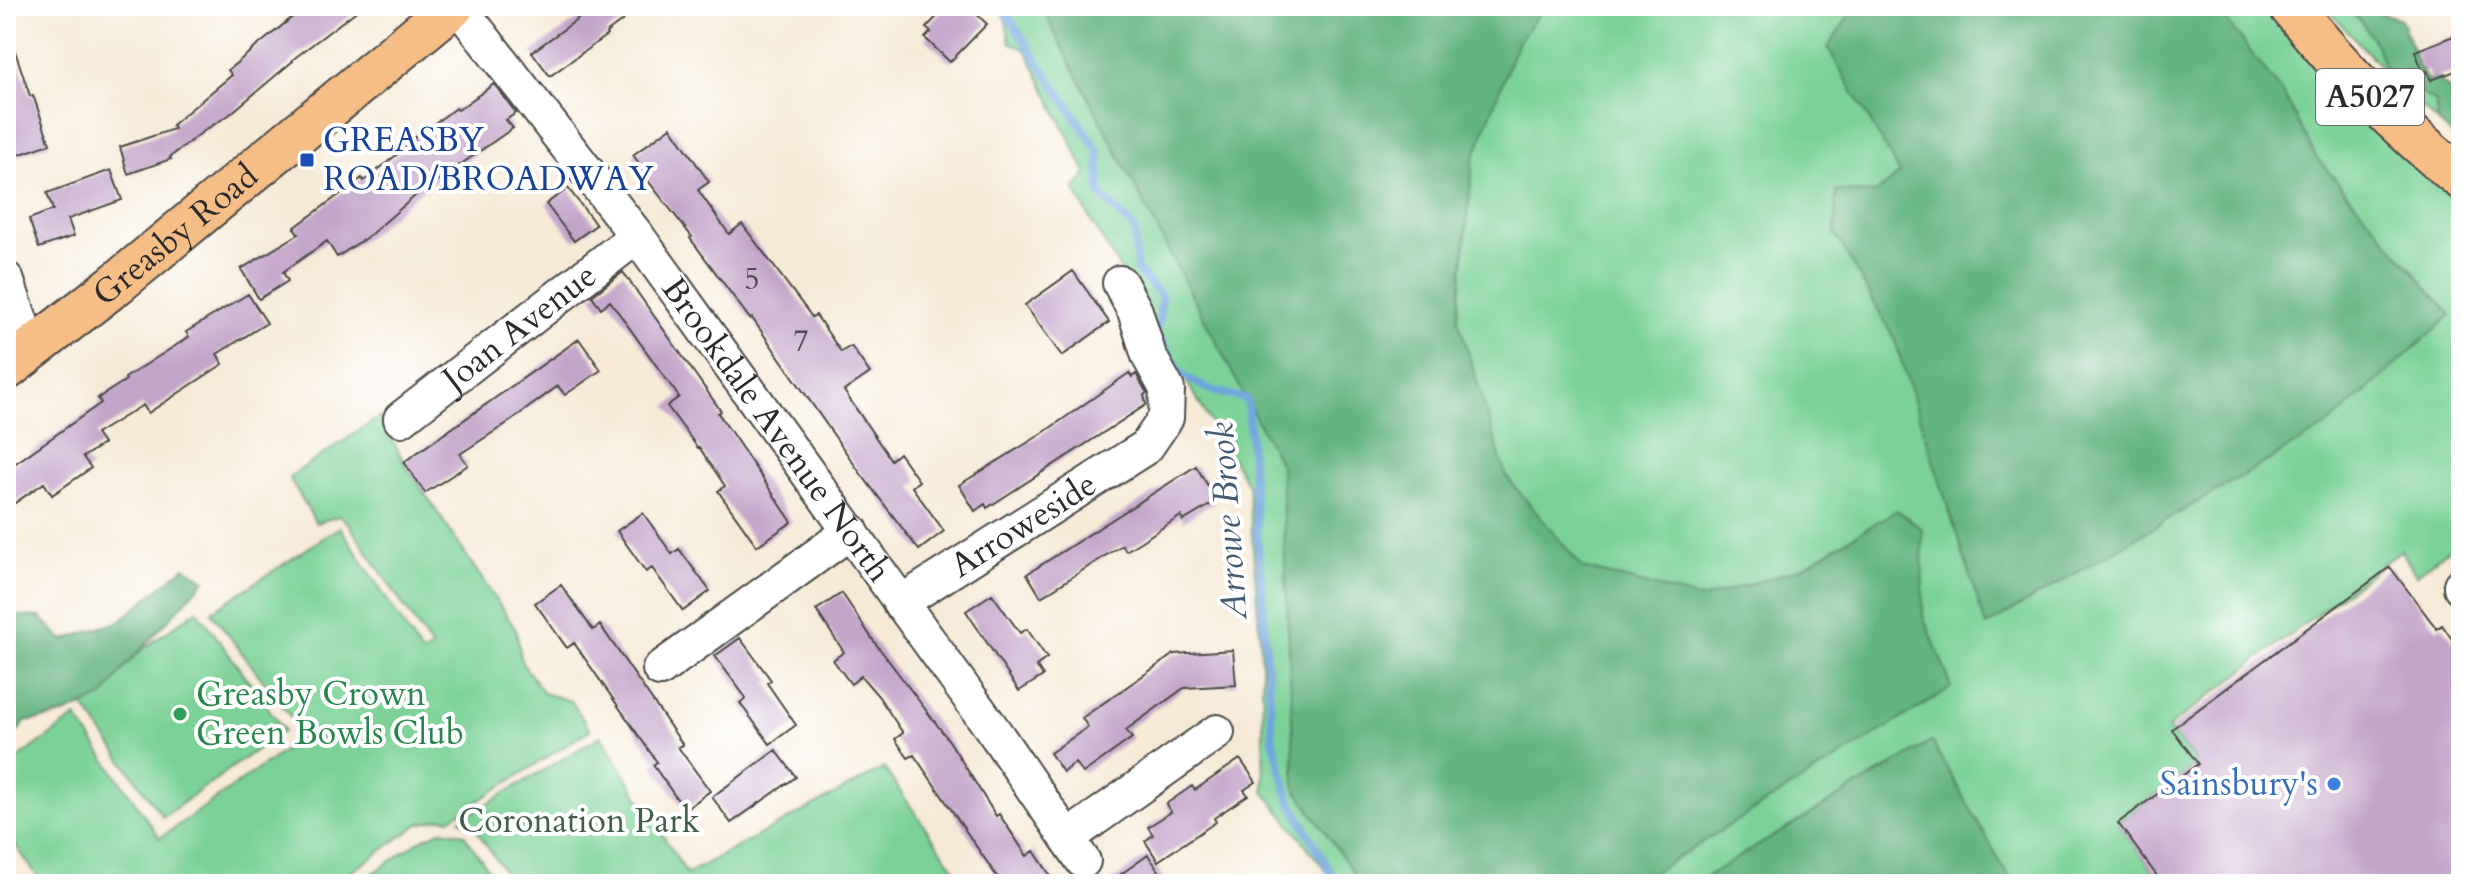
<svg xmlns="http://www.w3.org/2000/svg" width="2467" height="890" font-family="Cardo,serif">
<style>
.green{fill:#7bd296;stroke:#537e60;stroke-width:2}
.forest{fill:#64b47f;stroke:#487055;stroke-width:2}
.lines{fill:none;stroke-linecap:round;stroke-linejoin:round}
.stream{stroke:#6ca3da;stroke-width:8}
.building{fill:#c4a5ca}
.minor-casing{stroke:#494845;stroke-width:38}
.major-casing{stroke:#494845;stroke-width:46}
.minor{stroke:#fff;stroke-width:34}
.major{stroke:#f6be87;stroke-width:42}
.transit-dot{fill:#1a4fb4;stroke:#fff;stroke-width:3}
.leisure-dot{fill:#2e9e5b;stroke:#fff;stroke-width:3}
.shop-dot{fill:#3f7fe0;stroke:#fff;stroke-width:3}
.labels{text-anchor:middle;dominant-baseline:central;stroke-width:8;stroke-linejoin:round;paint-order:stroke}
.number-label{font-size:30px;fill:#514a53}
.shield{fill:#fff;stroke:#6b6b6b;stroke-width:2}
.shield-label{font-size:32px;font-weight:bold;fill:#2b2b2b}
.transit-label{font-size:34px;fill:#164399;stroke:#fff;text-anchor:start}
.street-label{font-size:34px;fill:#2b2b2b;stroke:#fff}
.leisure-label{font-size:34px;fill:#27864d;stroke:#fff;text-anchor:start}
.shop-label{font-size:34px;fill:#366cbe;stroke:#fff;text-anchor:end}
.park-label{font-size:34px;fill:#435d4b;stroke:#fff}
.water-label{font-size:36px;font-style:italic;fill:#455b71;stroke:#fff}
</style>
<rect width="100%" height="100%" fill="#fff"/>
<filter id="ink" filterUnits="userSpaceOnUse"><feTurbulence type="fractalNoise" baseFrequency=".0125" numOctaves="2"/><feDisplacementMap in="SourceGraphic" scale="16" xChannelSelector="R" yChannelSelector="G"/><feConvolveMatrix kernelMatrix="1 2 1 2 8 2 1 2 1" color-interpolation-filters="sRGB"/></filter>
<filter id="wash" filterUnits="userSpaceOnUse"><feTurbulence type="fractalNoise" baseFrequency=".006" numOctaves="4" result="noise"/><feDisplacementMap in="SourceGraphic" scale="32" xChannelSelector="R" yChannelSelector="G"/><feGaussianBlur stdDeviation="1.8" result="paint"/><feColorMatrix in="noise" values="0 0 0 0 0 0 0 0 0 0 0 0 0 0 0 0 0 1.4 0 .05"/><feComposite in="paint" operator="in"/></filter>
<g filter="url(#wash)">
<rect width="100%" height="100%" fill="#f6ead7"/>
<!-- green -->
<path class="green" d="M1003,6H2270L2461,195V540L2416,575L2401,550L2168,728L2198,764L2118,823L2163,884H2013L1931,742L1694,884H1336L1264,791L1262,666L1248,485L1092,222L1074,188L1087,175L1026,50L1010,42Z
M2324,6H2367L2370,10L2401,19L2418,66L2428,81L2436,78L2461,101V143L2402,89Z
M380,417L404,462L516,630L522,663L544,693L571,701L590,730L450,819L442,818L419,824L334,884H43L6,832V767L76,717L160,838L305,736L211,612L340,527L422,654L432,648L348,523L339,516L316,523L289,477Z
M197,610L284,730L163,817L77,697Z
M601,736L687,874L884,768L965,884H513L476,830L460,820Z
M443,830L464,834L498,884H358L424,838Z"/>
<!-- forest -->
<path class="forest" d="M1051,6H1545L1517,43L1473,161L1458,319L1506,476L1583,568L1702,599L1801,568L1897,510L1922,529L1923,615L1952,687L1635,884H1361L1295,788L1281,466L1047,18Z
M1855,6H2215L2284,95L2316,157L2451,315L2327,426L1986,626L1894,338L1835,234L1836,191L1876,193L1900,173L1828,48Z
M2339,6H2367L2370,10L2401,19L2418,66L2428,81L2436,78L2461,101V143L2438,122L2435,102L2387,73C2379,48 2364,16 2339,6Z
M185,567L205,580L125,667L103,697L59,716L25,722L6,747V613L9,615L40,617L63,640L118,622Z
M1932,742L2013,884H1694L1931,742Z"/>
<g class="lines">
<!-- stream -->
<path class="stream" d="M1011,6L1005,12L1099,152L1100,194L1134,228L1137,270L1162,297L1157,332L1183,376L1213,391L1247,399L1273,740L1289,799L1337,884"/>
</g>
<g id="blocks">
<!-- building -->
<path class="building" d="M288,6H363L292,60L293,61L229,115L205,130L170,157L171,159L128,174L120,147L174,129L172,125L232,75L228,70L295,15Z
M586,6H642L606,33L607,35L550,76L532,52L578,19L574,14Z
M947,6H968L987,24L950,62L925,38L931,32L926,28Z
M2461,33V69L2431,80L2427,71L2423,72L2415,51Z
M10,36L30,96L33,95L50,144L15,156L6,128V37Z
M494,84L516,113L506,120L513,128L431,185L430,183L370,235L337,257L327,241L283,272L288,281L259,299L241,269L299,234L294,228L362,178L364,181L415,140L414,138L456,108L458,110Z
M671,127L709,182L698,190L729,234L742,224L812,317L816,315L841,352L851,346L870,373L844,391L891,460L899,453L919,481L912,487L944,531L919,550L861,474L752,318L750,319L690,238L692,237L638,168L641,166L633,155Z
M111,170L122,200L68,219L74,236L39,248L29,219L53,210L47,193Z
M568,188L596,225L574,241L546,204Z
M1073,271L1109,322L1062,356L1025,305Z
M623,272L721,411L718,413L792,522L757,546L718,491L725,486L699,447L698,448L667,406L679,397L610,301L601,308L592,296Z
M248,294L267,323L217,354L223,364L148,413L143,405L96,434L103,444L83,457L91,468L52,495L44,483L6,509V470L101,403L98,398L126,380L125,378L189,337L186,332Z
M579,339L601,370L565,395L558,386L509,422L460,454L468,465L425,493L404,462Z
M1129,373L1132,377L1136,374L1147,393L1144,395L1146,405L987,508L985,504L975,511L959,485L1040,435Z
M1196,466L1217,501L1183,521L1181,516L1126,551L1122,545L1041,597L1027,574Z
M643,513L672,554L679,549L710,591L683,611L652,568L646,572L617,531Z
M2390,567L2437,629L2442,625L2461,652V884H2163L2118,823L2198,764L2172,729Z
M561,585L593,630L600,625L683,745L678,747L710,791L685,810L653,765L657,762L574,643L567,648L535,603Z
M842,593L873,640L950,742L996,816L999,814L1027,856L1034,851L1056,884H1002L914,755L908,758L895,739L903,733L879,697L861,676L851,684L833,660L844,652L816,610Z
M992,594L1020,633L1027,629L1047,658L1036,666L1043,676L1019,691L966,611Z
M740,638L771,680L767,683L796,725L770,744L740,703L746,698L715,656Z
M1233,650L1236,685L1184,688L1126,730L1132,738L1083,773L1075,763L1063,772L1050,753L1088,727L1082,718L1174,654Z
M776,750L796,777L731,823L712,797Z
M1240,759L1256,782L1244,790L1248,795L1214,818L1216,822L1158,861L1145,841L1153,835L1148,827L1171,812L1166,804L1192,786L1195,790Z
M1148,855L1168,884H1107Z"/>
</g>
</g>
<g filter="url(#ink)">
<use href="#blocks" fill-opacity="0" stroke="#494845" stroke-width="2"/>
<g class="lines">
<defs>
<g id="minor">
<path id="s1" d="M458,6L637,236L998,737L1083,861"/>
<path d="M6,279L30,349"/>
<path id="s2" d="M401,419L637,236"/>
<path d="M2461,585V587"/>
<path id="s3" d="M900,603L1146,447L1166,418L1167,389L1149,356L1135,311L1120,283"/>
<path d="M660,669L851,531"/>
<path d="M1067,838L1217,732"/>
</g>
<g id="major">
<path d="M2290,6C2343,71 2395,125 2461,178"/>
<path id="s4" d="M6,369L116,284L453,6"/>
</g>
</defs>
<!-- minor casing -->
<use href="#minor" class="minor-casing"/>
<!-- major casing -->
<use href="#major" class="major-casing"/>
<!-- minor -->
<use href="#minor" class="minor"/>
<!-- major -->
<use href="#major" class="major"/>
</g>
</g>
<!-- markers -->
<rect class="transit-dot" x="299" y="152" width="16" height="16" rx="4"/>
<circle class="leisure-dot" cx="180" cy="714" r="8"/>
<circle class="shop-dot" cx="2334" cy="784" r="8"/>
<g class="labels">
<!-- number labels -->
<g class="number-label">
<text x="752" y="279">5</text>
<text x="801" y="341">7</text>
</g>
<!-- shield labels -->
<rect class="shield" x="2316" y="69" width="108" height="56" rx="6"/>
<g class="shield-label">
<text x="2370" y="97">A5027</text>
</g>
<!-- transit labels -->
<g class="transit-label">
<text x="323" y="140">GREASBY<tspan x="323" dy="39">ROAD/BROADWAY</tspan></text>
</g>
<!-- street labels -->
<g class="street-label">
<text stroke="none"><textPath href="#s4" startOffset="216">Greasby Road</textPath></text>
<text stroke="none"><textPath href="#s2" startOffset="150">Joan Avenue</textPath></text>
<text stroke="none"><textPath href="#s1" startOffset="530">Brookdale Avenue North</textPath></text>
<text stroke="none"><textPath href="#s3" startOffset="146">Arroweside</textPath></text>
</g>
<!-- leisure labels -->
<g class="leisure-label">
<text x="196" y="694">Greasby Crown<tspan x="196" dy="39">Green Bowls Club</tspan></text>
</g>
<!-- shop labels -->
<g class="shop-label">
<text x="2318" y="784">Sainsbury's</text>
</g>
<!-- park labels -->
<g class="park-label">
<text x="579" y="821">Coronation Park</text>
</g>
<!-- water labels -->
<g class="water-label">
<text transform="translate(1228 521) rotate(-94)">Arrowe Brook</text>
</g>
</g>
<!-- margin -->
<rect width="2467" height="890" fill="none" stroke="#fff" stroke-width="32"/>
</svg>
